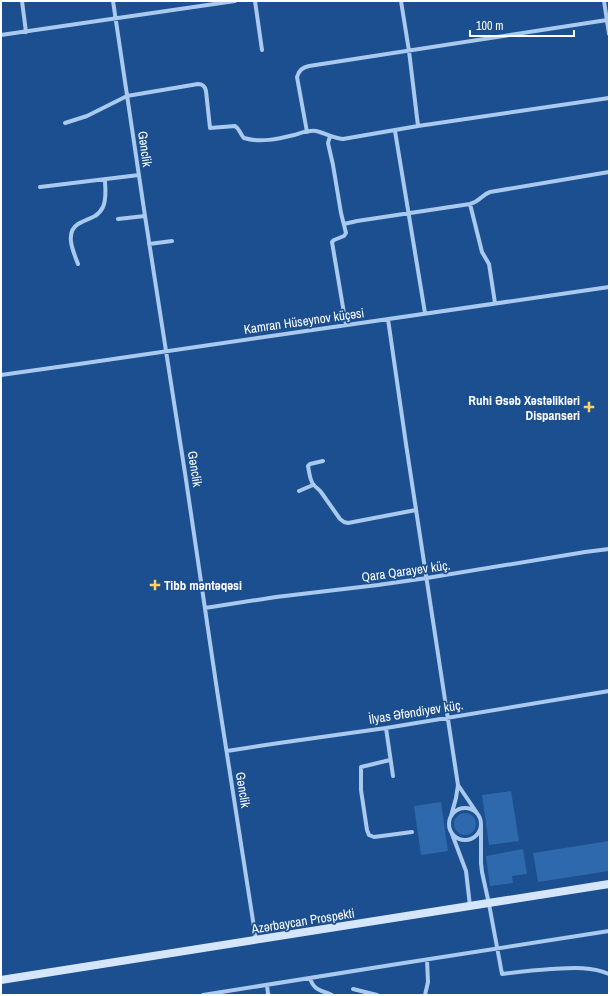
<svg xmlns="http://www.w3.org/2000/svg" width="610" height="996" font-family="'Archivo Narrow',sans-serif">
<style>
.green{fill:#2e69ad}
.lines{fill:none;stroke-linecap:round;stroke-linejoin:round}
.street{stroke:#a9c9ee;stroke-width:4}
.secondary{stroke:#d6e6fa;stroke-width:8}
.poi-dot{fill:#ffd166;stroke:#1b4f8f;stroke-width:1.5}
.labels{text-anchor:middle;dominant-baseline:central;stroke-width:3.5;stroke-linejoin:round;paint-order:stroke}
.street-label{font-size:13px;fill:#fff;stroke:#1b4f8f}
.poi-label{font-size:13px;font-weight:bold;fill:#fff;stroke:#1b4f8f;text-anchor:end}
</style>
<rect width="100%" height="100%" fill="#1b4f8f"/>
<!-- green -->
<path class="green" d="M511,791L519,841L489,845L482,795Z
M441,802L448,851L421,855L414,806Z
M454 824a11 11 0 1 1 22 0a11 11 0 1 1-22 0Z
M609,841V871L538,882L533,853Z
M523,849L527,874L512,876L513,883L490,886L486,856Z"/>
<g class="lines">
<!-- street -->
<path class="street" d="M22,1L26,32
M113,1L145,216L185,473L217,690L256,940
M255,1L262,50
M401,1L409,51L418,126
M604,1L609,34
M1,35L235,1
M65,123L87,116L127,96L198,84C202,84 205,86 206,91L210,128L235,126C240,129 240,134 244,138C260,143 278,139 294,135C301,133 308,130 316,131C325,133 332,138 343,139L418,126L609,98
M395,131L425,313
M307,132L297,77C299,70 302,68 309,66L607,20
M330,136L328,143L333,165L341,213L346,233L344,236L334,240L332,242L346,325
M40,187L139,175
M470,204L482,252L489,264L495,303
M118,219L145,216
M344,224L357,221L470,204C481,201 481,195 490,192L609,172
M149,244L172,241
M78,264C74,253 64,233 78,224C83,221 89,219 95,216C98,214 101,211 103,207C107,198 105,188 105,179
M388,319L406,444L458,785
M1,375L79,364L609,287
M323,461L310,464L308,466C309,471 310,482 314,485C316,488 319,489 321,492L340,519L344,522L348,523L416,510
M299,491L313,485
M205,608L276,597L378,585L427,578L585,552L609,549
M386,728L393,776
M227,751L279,743L386,728L609,691
M390,760L361,767V790L367,830L369,835L374,837L412,832
M449 824a16 16 0 1 1 32 0a16 16 0 1 1-32 0Z
M451,816L456,798L458,785L477,813
M481,824V863L482,872L489,904L502,974C518,972 535,970 551,969C570,968 591,966 609,974
M452,834L466,871L470,906
M310,978C314,991 321,990 332,995
M267,985L268,994L269,995
M353,989L377,995
M203,995C338,974 474,951 609,931
M425,995L428,982L427,960"/>
<!-- secondary -->
<path class="secondary" d="M1,980L609,884"/>
</g>
<!-- markers -->
<g class="poi-dot">
<path d="M587 401h4v4h4v4h-4v4h-4v-4h-4v-4h4z"/>
<path d="M153 579h4v4h4v4h-4v4h-4v-4h-4v-4h4z"/>
</g>
<g class="labels">
<!-- street labels -->
<g class="street-label">
<text transform="translate(145 149) rotate(82)">Gənclik</text>
<text transform="translate(304 321) rotate(-8)">Kamran Hüseynov küçəsi</text>
<text transform="translate(195 469) rotate(81)">Gənclik</text>
<text transform="translate(406 571) rotate(-8)">Qara Qarayev küç.</text>
<text transform="translate(416 712) rotate(-9)">İlyas Əfəndiyev küç.</text>
<text transform="translate(243 790) rotate(81)">Gənclik</text>
<text transform="translate(303 921) rotate(-9)">Azərbaycan Prospekti</text>
</g>
<!-- poi labels -->
<g class="poi-label">
<text x="580" y="400">Ruhi Əsəb Xəstəlikləri<tspan x="580" dy="15">Dispanseri</tspan></text>
<text x="164" y="585" text-anchor="start">Tibb məntəqəsi</text>
</g>
</g>
<!-- border -->
<rect width="610" height="996" fill="none" stroke="#ffffff" stroke-width="4"/>
<!-- scale -->
<path d="M470 30v6h104v-6" fill="none" stroke="#ffffff" stroke-width="2"/>
<text x="476" y="30" font-size="12" fill="#ffffff" stroke="#1b4f8f" stroke-width="3" paint-order="stroke">100 m</text>
</svg>
